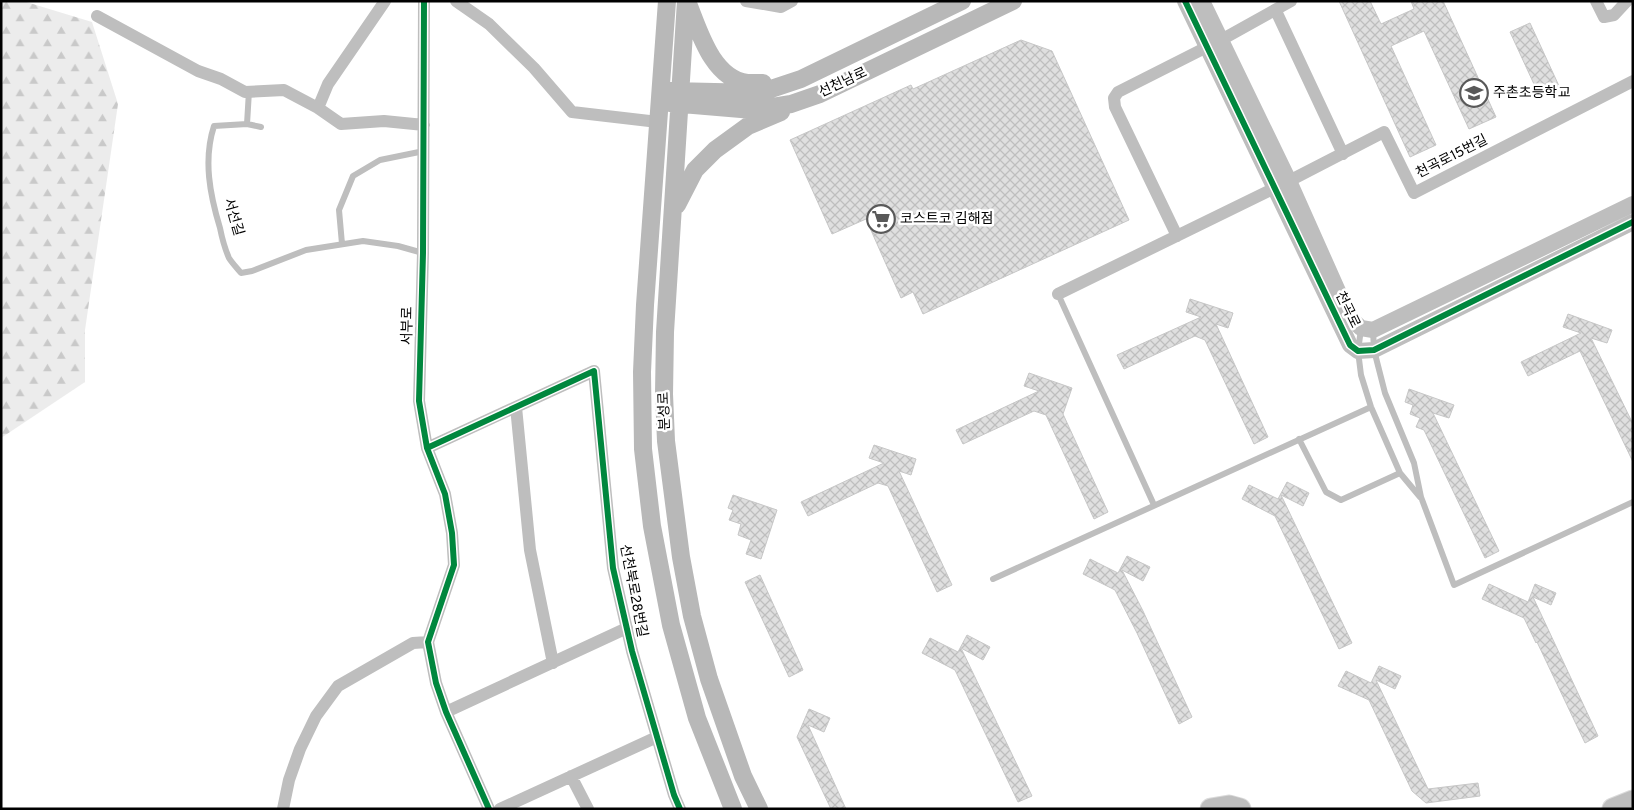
<svg xmlns="http://www.w3.org/2000/svg" width="1634" height="810" font-family="Overpass,'Noto Sans KR',sans-serif">
<style>
.forest{fill:url(#forest-firs)}
.building{fill:url(#building-cross-hatch);stroke:#c7c7c7}
.lines{fill:none;stroke-linecap:round;stroke-linejoin:round}
.trunk-casing{stroke:#dbdbdb;stroke-width:23}
.service{stroke:#bebebe;stroke-width:6}
.minor{stroke:#bebebe;stroke-width:12}
.tertiary{stroke:#bebebe;stroke-width:16}
.secondary{stroke:#b8b8b8;stroke-width:18}
.trunk{stroke:#bebebe;stroke-width:21}
.cycleway-casing{stroke:#fff;stroke-width:9}
.cycleway{stroke:#00873e;stroke-width:6}
.labels{text-anchor:middle;dominant-baseline:central;stroke-width:5;stroke-linejoin:round;paint-order:stroke}
.street-label{font-size:14px;fill:#000;stroke:#fff}
.poi-label{font-size:14px;fill:#000;stroke:#fff;text-anchor:start}
</style>
<defs>
<pattern id="forest-firs" width="22" height="20" patternUnits="userSpaceOnUse" patternTransform="scale(1.25)"><rect width="22" height="20" fill="#ececec"/><path d="M5 1l3.5 6h-7zM16 11l3.5 6h-7z" fill="#c9c9c9"/></pattern>
<pattern id="building-cross-hatch" width="8" height="8" patternUnits="userSpaceOnUse" patternTransform="scale(1.25)"><rect width="8" height="8" fill="#dfdfdf"/><path d="M0 0l8 8M0 8l8-8" fill="none" stroke="#bebebe"/></pattern>
</defs>
<rect width="100%" height="100%" fill="#fff"/>
<!-- forest -->
<path class="forest" d="M1,1H23L92,22L118,104L85,330V382L1,438Z"/>
<!-- building -->
<path class="building" d="M1339,1H1370L1381,24L1414,9L1411,1H1443L1496,117L1469,129L1424,31L1391,46L1436,145L1410,157Z
M1530,23L1559,86L1539,95L1510,32Z
M1021,40L1052,51L1129,220L923,314L913,292L901,298L866,219L832,234L790,140L911,85L913,89Z
M1190,299L1233,313L1228,328L1216,324L1268,437L1254,444L1205,340L1195,336L1124,369L1117,355L1201,317L1186,312Z
M1568,314L1612,330L1607,343L1591,338L1633,424V462L1580,351L1528,376L1521,362L1581,333L1563,327Z
M1029,373L1072,388L1063,414L1108,512L1094,519L1046,415L1034,411L963,444L956,430L1039,391L1024,386Z
M1409,389L1454,405L1449,418L1433,413L1499,551L1485,558L1424,430L1416,427L1420,418L1410,414L1413,405L1405,402Z
M874,445L916,459L911,475L899,471L952,585L937,592L888,486L878,483L808,516L801,502L884,463L869,458Z
M1287,482L1309,493L1303,506L1281,495L1352,643L1339,649L1275,516L1242,499L1249,485L1278,499Z
M733,495L777,510L761,559L746,554L751,540L738,535L741,524L729,520L733,510L728,508Z
M1127,556L1150,567L1143,581L1122,570L1143,611L1192,717L1179,724L1137,633L1115,590L1083,574L1090,559L1118,573Z
M760,575L803,670L789,677L745,582Z
M1489,584L1528,602L1535,584L1556,593L1551,605L1533,597L1598,736L1585,743L1537,642L1536,643L1524,618L1482,599Z
M967,635L990,647L983,660L961,648L1032,796L1018,802L955,670L922,653L930,638L958,652Z
M1379,666L1401,676L1395,689L1376,680L1428,789L1478,783L1480,796L1426,803L1412,791L1369,700L1338,686L1346,671L1371,683Z
M809,709L830,718L824,732L808,725L846,809H831L797,737Z"/>
<g class="lines">
<defs>
<path id="trunk" d="M1211,809L1229,806L1240,809
M1613,809L1633,801"/>
</defs>
<!-- trunk casing -->
<use href="#trunk" class="trunk-casing"/>
<!-- service -->
<path class="service" d="M249,91L247,124L214,126C203,160 210,195 220,228C222,238 225,249 229,258C232,263 237,268 241,273L252,271L306,250L363,241L398,246L423,253
M247,124L261,127
M342,244L339,210L353,176L380,160L424,151
M1058,294L1154,505
M1361,329L1358,351L1361,375L1371,407L1400,473L1420,497
M1373,330L1374,350L1385,393L1414,463L1421,497L1454,585L1633,502
M1299,439L1326,492L1341,500L1400,473
M993,579L1371,407"/>
<!-- minor -->
<path class="minor" d="M424,1L423,253L419,401L427,448L445,494L452,533L454,565L428,642L436,683L446,712L489,809
M456,1L489,24L534,68L572,112L658,122
M746,1L781,7L792,1
M1596,1L1604,17L1614,15L1627,1
M1276,11L1343,154
M97,16L198,71L221,79L245,92L284,90L318,108L341,124L384,121L424,125
M1221,40L1291,1
M318,108L328,84L385,1
M1177,236L1115,107L1114,98L1118,92L1207,47
M1058,294L1289,181L1384,132L1414,193L1633,81
M516,407L530,550L553,663
M427,448L594,371L613,568L632,651L674,795L680,809
M446,712L627,628
M571,776L588,809
M283,809L289,780L300,749L316,716L338,686L413,643L428,642
M500,809L657,737"/>
<!-- tertiary -->
<path class="tertiary" d="M1185,1L1350,345L1358,351L1374,350L1633,222
M1202,1L1289,181L1350,318L1361,328L1373,330L1633,204"/>
<!-- secondary -->
<path class="secondary" d="M667,1L645,305L642,372L643,449L652,526L671,625L697,718L733,809
M686,1L665,332L664,394L666,441L681,557L692,616L709,679L743,776L759,809
M689,6C700,34 713,78 747,83C752,83 758,83 763,83
M670,91L759,93L801,79L962,1
M670,103L753,110L791,104L820,94L1013,1
M677,205L695,170L715,150L748,126L781,112"/>
<!-- trunk -->
<use href="#trunk" class="trunk"/>
<defs>
<path id="cycleway" d="M424,1L423,253L419,401L427,448L445,494L452,533L454,565L428,642L436,683L446,712L489,809
M1185,1L1350,345L1358,351L1374,350L1633,222
M427,448L594,371L613,568L632,651L674,795L680,809"/>
</defs>
<!-- cycleway casing -->
<use href="#cycleway" class="cycleway-casing"/>
<!-- cycleway -->
<use href="#cycleway" class="cycleway"/>
</g>
<!-- icons -->
<defs>
<symbol id="school-ring" viewBox="-11 -11 22 22"><circle r="9.5" fill="#fff" stroke="#595959" stroke-width="1.5"/><path d="M0-5L7-2L0 1L-7-2ZM-4 1L0 2.5L4 1V4Q0 6-4 4Z" fill="#595959"/></symbol>
<symbol id="supermarket-ring" viewBox="-11 -11 22 22"><circle r="9.5" fill="#fff" stroke="#595959" stroke-width="1.5"/><path d="M-6-5.5h2.5l.6 2H6L4.5 2H-2.5L-4.4-4H-6ZM-1.5 3.2a1.3 1.3 0 1 0 .1 0ZM3 3.2a1.3 1.3 0 1 0 .1 0Z" fill="#595959"/></symbol>
</defs>
<g fill-rule="evenodd">
<use href="#school-ring" x="1458" y="77" width="32" height="32"/>
<use href="#supermarket-ring" x="865" y="203" width="32" height="32"/>
</g>
<g class="labels">
<!-- street labels -->
<g class="street-label">
<text transform="translate(843 83) rotate(-25)">선천남로</text>
<text transform="translate(1452 157) rotate(-27)">천곡로15번길</text>
<text transform="translate(233 217) rotate(74)">서선길</text>
<text transform="translate(1347 310) rotate(64)">천곡로</text>
<text transform="translate(408 326) rotate(-89)">서부로</text>
<text transform="translate(665 411) rotate(-92)">분성로</text>
<text transform="translate(633 591) rotate(79)">선천북로28번길</text>
</g>
<!-- poi labels -->
<g class="poi-label">
<text x="1493" y="93">주촌초등학교</text>
<text x="900" y="219">코스트코 김해점</text>
</g>
</g>
<!-- border -->
<rect width="1634" height="810" fill="none" stroke="#000000" stroke-width="5"/>
</svg>
